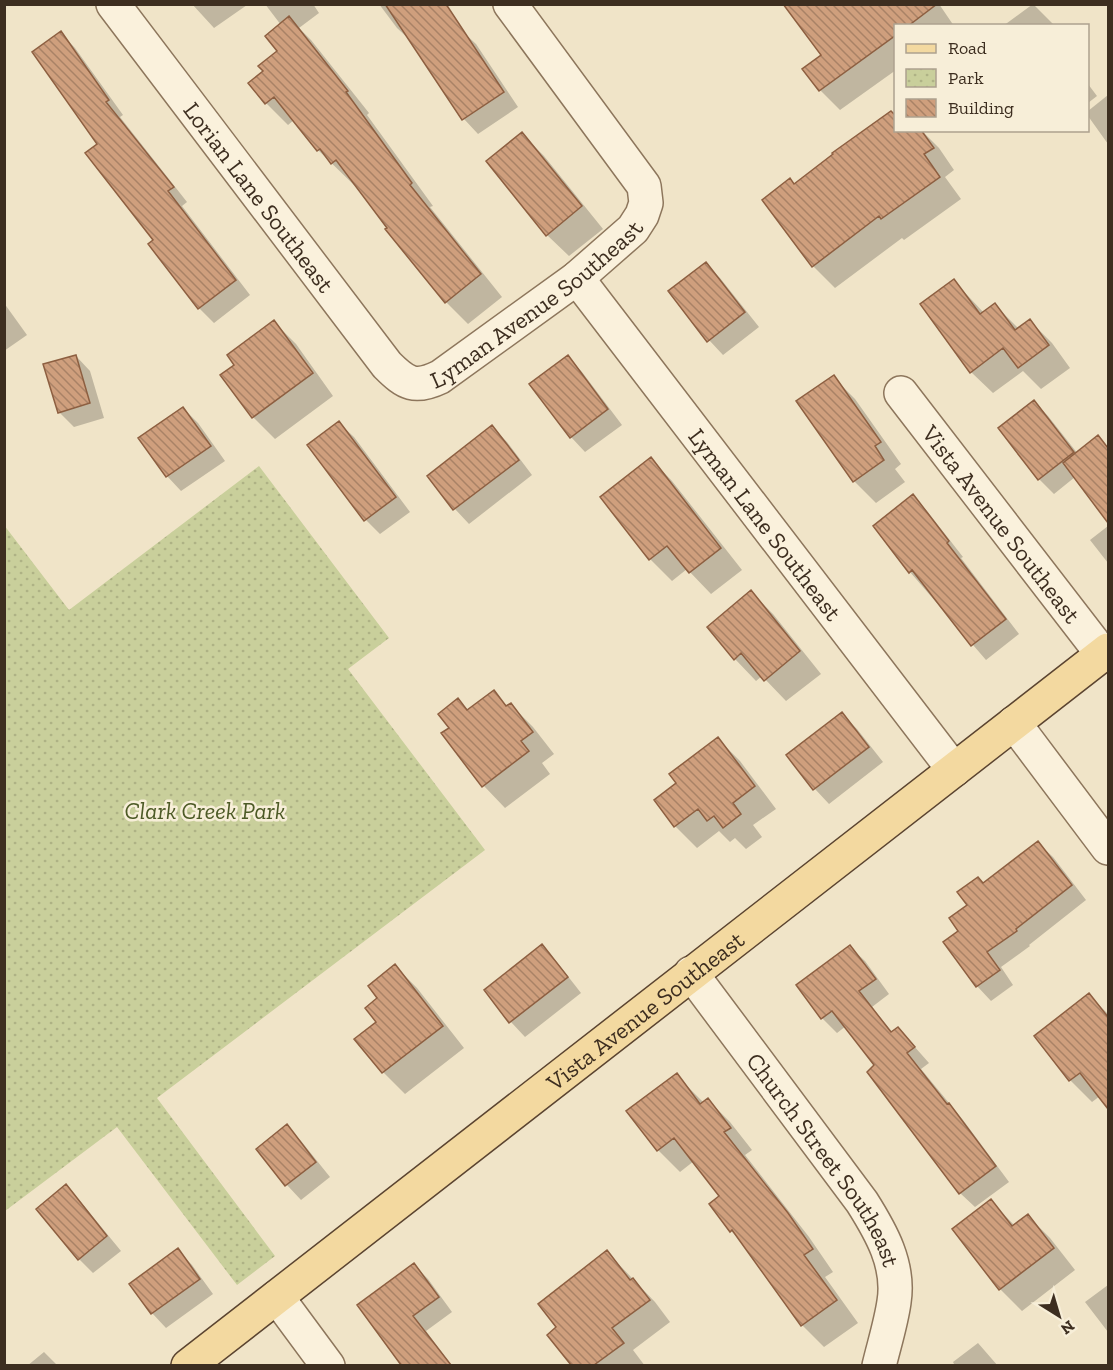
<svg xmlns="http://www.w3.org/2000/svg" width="1113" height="1370" font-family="'Zilla Slab',serif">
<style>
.park{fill:url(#park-dots)}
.shadow{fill:#0003}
.building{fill:url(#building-back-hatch);stroke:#8d5f41;stroke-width:1.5}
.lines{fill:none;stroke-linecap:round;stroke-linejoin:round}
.minor-casing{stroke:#8d765c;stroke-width:36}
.major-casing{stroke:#5b4430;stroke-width:36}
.minor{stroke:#faf1dc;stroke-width:33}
.major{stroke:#f3d9a0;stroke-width:33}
.labels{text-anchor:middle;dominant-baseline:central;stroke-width:5;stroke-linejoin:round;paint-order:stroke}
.street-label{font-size:24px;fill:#3d2e20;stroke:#f7eed8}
.park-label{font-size:24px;font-style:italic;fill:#4d5a26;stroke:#f7eed8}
</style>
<defs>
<pattern id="park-dots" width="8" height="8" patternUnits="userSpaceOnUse" patternTransform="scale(1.5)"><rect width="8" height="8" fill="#c9cf9b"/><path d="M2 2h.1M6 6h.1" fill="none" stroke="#aeb285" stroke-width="1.8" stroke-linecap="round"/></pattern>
<pattern id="building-back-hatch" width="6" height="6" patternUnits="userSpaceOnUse" patternTransform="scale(1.5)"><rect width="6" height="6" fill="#cf9f7d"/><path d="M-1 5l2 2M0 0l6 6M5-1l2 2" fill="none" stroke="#a98266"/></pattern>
</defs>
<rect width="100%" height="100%" fill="#f0e4c8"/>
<!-- park -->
<path class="park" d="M259,466L389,638L348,669L485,850L157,1098L275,1256L237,1285L117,1127L5,1211L4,525L69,610Z"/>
<!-- shadow -->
<path class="shadow" d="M192,4H247V5L214,28Z
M265,4H313L319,13L299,28L311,40L369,113L367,115L433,206L430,207L502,297L468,324L446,302L387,229L356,183L354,185L318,150L294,120L288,125L266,103L265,72L279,51L281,25Z
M379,4H433L476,44L518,107L478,134L464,119L412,42L397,28Z
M785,4H939L954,26H896V70L840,110L820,90L823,55Z
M1033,4L1055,26H1003Z
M61,33L75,48L123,115L120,117L187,202L182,206L250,295L214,323L199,308L150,244L155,240Z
M1088,84L1097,96L1088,103Z
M1108,95V144L1088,116V111Z
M896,130H921L939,148L954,170L945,177L961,199L904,240L902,238L835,288L813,266L764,200Z
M522,134L544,156L603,229L569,256L547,235Z
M706,264L720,278L759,327L723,355L709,340Z
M954,281L984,313L995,305L1019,329L1030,321L1052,343L1070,368L1041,389L1023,371L993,393L971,372Z
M4,303L27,335L4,351Z
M274,322L296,344L333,396L275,439L253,417L237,365Z
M76,356L90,371L104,418L74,427L59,412Z
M568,357L582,372L622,425L585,452L571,437L531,384Z
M833,377L855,399L901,464L895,469L905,482L876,503L854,481Z
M1034,402L1048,416L1078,454L1096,439L1108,452V520L1075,477L1054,494L1039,479L1000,428Z
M183,408L198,423L225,461L181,491L167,476Z
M339,423L354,437L410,512L380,534L366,520Z
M492,427L507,442L532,475L469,524L455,509L429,476Z
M651,459L672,481L742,570L711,594L687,569L672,581L650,559Z
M913,496L927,511L963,557L961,558L1019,634L986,660L910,572L875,526Z
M1108,526V563L1090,540Z
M751,592L773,614L821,674L786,701L762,676L756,681L735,659Z
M494,692L508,707L511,705L533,727L554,754L542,763L550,774L505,808L484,786L451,728L458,700L469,711Z
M842,714L857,729L883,762L829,804L815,789L788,756Z
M718,739L740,761L776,809L753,825L762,837L746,849L735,838L730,842L719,831L697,848L675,826L678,784Z
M1038,843L1053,857L1086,900L1029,945L1030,946L1001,967L1013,985L991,1001L977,986L960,932L969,906Z
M542,946L556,961L581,993L525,1037L511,1022L486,990Z
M850,947L865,961L889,994L872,1007L893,1033L898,1028L929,1063L921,1069L963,1120L1009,1182L975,1207L960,1193L877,1066L846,1026L837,1033L822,1018L798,985Z
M395,966L417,988L464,1048L405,1094L383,1072L356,1039L378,1022L380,998Z
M1089,995L1108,1014V1107L1100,1096L1092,1102L1070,1080Z
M676,1075L704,1103L708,1100L730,1122L752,1150L745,1155L809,1237L833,1272L825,1277L858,1323L824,1347L802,1325L740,1239L731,1231L722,1196L694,1161L680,1172L658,1150Z
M286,1126L301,1141L330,1177L301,1200L287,1185L258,1149Z
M66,1186L80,1201L121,1251L93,1273L79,1259Z
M991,1201L1015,1226L1028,1216L1050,1238L1075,1270L1022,1311L1000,1289Z
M178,1250L192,1265L213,1294L166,1328L152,1313Z
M607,1252L655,1302L670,1322L633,1350L645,1366H572L549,1335L558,1328Z
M414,1265L428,1279L452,1312L426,1331L452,1366H403L359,1305Z
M1108,1285V1332L1085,1302Z
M978,1343L998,1366H955L953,1362Z
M44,1352L58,1366H27Z"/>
<!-- building -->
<path class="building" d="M385,4H446L504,92L462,120Z
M783,4H937L908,26H896V35L819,91L802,69L821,55Z
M289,16L348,91L346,92L412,183L410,185L481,274L445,303L385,229L387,228L336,160L331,164L320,149L317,151L274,97L265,104L248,83L263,71L258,66L277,51L265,36Z
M61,31L109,100L106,102L174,187L168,191L236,280L198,309L148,244L153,240L85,153L97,144L32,52Z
M891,111L896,116V130H921L934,148L924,154L940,177L881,219L879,216L812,267L762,200L790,178L794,184L833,154L832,153Z
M522,132L582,206L546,236L486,161Z
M706,262L745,312L707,342L668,291Z
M954,279L980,314L995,303L1015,330L1030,319L1049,345L1018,368L1003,348L970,373L920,304Z
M274,320L313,373L252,418L220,375L234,365L227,355Z
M76,355L90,403L58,413L43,364Z
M568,355L608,409L570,438L529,384Z
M834,375L881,442L875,446L884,460L853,482L796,401Z
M1034,400L1074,452L1038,480L998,428Z
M183,407L211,446L166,477L138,438Z
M339,421L396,497L364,521L307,445Z
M492,425L519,460L453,510L427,476Z
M1098,435L1108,448V523L1063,463Z
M651,457L721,548L689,573L667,546L649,560L600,497Z
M913,494L949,541L947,543L1006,619L971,646L912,570L909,573L873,526Z
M751,590L800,651L764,681L741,653L734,660L707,627Z
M494,690L506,706L511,703L533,732L521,741L529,751L482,787L441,733L449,728L438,714L458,698L467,710Z
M842,712L869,747L813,790L786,755Z
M718,737L755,786L733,803L741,814L723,828L714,816L707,821L698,809L674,827L654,800L676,783L669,774Z
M1038,841L1072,885L1016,929L1017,931L987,952L1000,970L976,987L943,942L958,931L949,918L967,905L957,892L978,877L983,883Z
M542,944L568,977L509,1023L484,990Z
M850,945L876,979L859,991L891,1032L898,1027L915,1047L907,1053L947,1104L949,1103L996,1166L959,1194L867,1072L874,1065L832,1011L821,1019L796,985Z
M395,964L443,1026L382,1073L354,1039L376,1022L365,1008L377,998L368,986Z
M1089,993L1108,1017V1109L1080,1073L1069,1081L1034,1036Z
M677,1073L700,1104L708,1098L731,1128L724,1132L788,1213L813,1249L804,1255L837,1300L801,1326L732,1230L730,1232L709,1204L719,1196L674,1138L657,1151L626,1111Z
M287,1124L316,1162L285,1186L256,1149Z
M66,1184L107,1236L78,1260L36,1209Z
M991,1199L1012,1226L1028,1214L1054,1248L999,1290L952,1229Z
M178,1248L200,1279L151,1314L129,1284Z
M607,1250L630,1280L633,1278L650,1300L612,1328L624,1343L594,1365H571L547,1335L556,1327L538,1304Z
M414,1263L439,1297L413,1316L451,1365H401L357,1305Z"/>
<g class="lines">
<defs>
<g id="minor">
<path id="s1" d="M113,4L387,365C406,384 415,389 440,377L577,278L633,229L642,215L646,203L644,186L510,4"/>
<path id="s2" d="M577,278L954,770"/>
<path id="s3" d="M901,393L1103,655"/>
<path d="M1014,723L1108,848"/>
<path id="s4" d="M691,973L862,1202C881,1232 900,1265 894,1302C891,1323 884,1345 879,1366"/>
<path d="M277,1297L328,1366"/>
</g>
<g id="major">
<path id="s5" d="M188,1366L1108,650"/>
</g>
</defs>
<!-- minor casing -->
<use href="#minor" class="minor-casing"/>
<!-- major casing -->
<use href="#major" class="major-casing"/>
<!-- minor -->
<use href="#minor" class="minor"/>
<!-- major -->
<use href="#major" class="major"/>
</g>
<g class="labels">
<!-- street labels -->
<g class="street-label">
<text stroke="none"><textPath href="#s1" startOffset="242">Lorian Lane Southeast</textPath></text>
<text stroke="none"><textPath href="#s1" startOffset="634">Lyman Avenue Southeast</textPath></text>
<text stroke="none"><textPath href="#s2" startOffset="310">Lyman Lane Southeast</textPath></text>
<text stroke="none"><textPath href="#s3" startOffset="165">Vista Avenue Southeast</textPath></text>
<text stroke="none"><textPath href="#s5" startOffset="579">Vista Avenue Southeast</textPath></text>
<text stroke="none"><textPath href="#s4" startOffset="230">Church Street Southeast</textPath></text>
</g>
<!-- park labels -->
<g class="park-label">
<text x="205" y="810">Clark Creek Park</text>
</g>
</g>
<!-- border -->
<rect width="1113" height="1370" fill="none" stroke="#3d2e20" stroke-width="12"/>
<!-- legend -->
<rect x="894" y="24" width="195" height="108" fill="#f7eed8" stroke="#ada18e" stroke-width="1.5"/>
<rect x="906" y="44" width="30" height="9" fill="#f3d9a0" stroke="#ada18e" stroke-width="1.5"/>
<text x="948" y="54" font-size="18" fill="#3d2e20">Road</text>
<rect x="906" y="69" width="30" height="18" fill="url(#park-dots)" stroke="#ada18e" stroke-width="1.5"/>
<text x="948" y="84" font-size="18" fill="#3d2e20">Park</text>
<rect x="906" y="99" width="30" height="18" fill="url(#building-back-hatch)" stroke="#ada18e" stroke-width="1.5"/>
<text x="948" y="114" font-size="18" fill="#3d2e20">Building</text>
<!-- north arrow -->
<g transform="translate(1059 1316) rotate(143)" stroke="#f7eed8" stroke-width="4.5" paint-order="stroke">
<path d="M0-4.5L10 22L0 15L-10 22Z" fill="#3d2e20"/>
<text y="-9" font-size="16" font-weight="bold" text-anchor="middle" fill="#3d2e20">N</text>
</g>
</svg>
